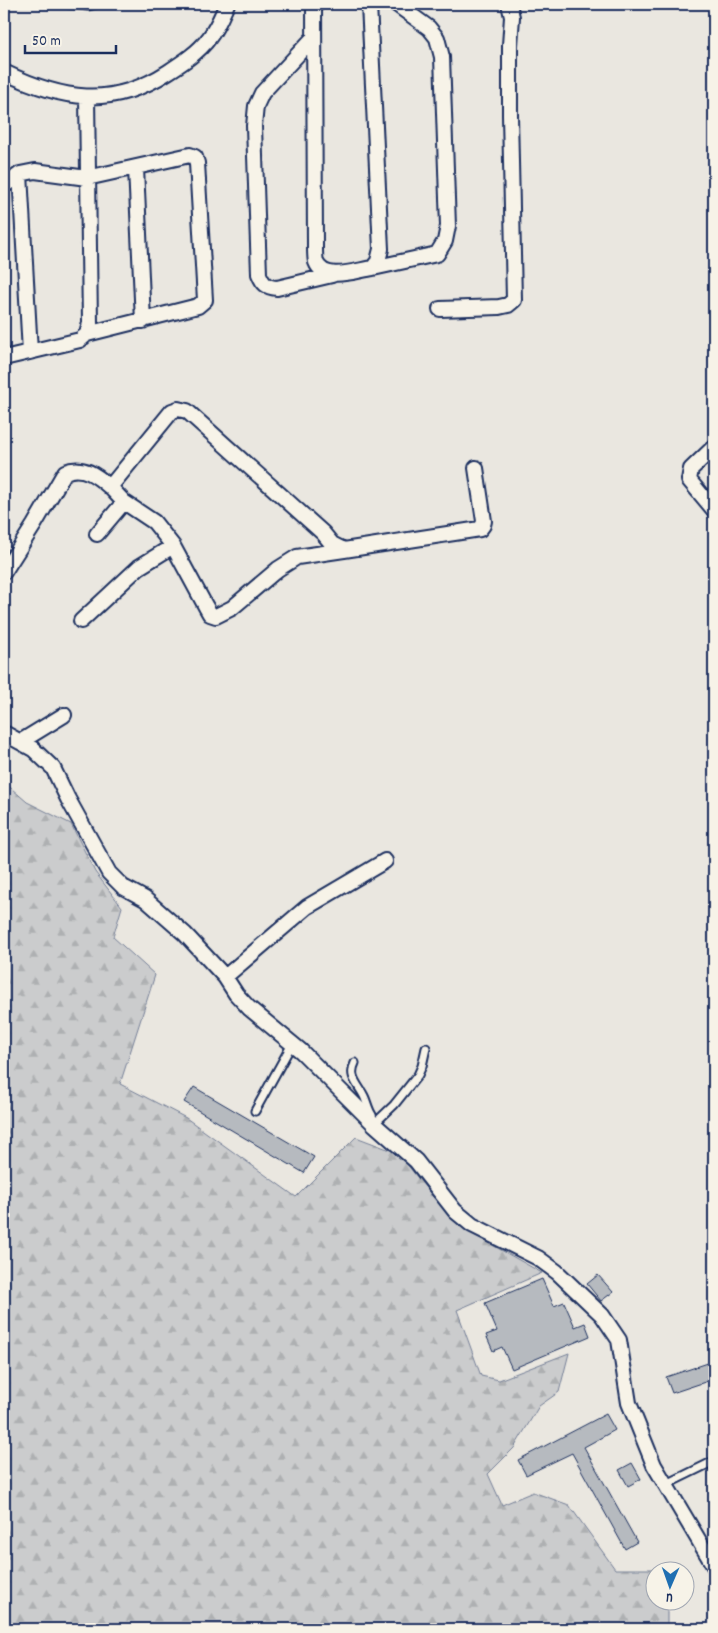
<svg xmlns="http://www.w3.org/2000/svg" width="718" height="1633" font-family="Dekko,sans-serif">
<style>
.forest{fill:url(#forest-firs);stroke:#737e96}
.building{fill:#b6babf;stroke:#1b2f5e}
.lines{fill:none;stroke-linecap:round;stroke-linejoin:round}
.service-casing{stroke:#1b2f5e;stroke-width:11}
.minor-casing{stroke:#1b2f5e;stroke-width:18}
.service{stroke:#f7f3e8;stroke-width:7}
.minor{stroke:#f7f3e8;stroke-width:14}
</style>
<defs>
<pattern id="forest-firs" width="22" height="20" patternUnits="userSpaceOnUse" patternTransform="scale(1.25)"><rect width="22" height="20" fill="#cbcccd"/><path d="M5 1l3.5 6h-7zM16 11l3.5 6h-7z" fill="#aeb0b2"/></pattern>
</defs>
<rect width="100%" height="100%" fill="#eae7e0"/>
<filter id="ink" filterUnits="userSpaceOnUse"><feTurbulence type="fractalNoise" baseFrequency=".02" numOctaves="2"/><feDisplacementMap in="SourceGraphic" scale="10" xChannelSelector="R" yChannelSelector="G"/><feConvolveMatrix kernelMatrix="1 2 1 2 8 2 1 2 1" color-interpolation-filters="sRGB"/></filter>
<g filter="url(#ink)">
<!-- forest -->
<path class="forest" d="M4,782L27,802L71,824L95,872L122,907L113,937L155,975L120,1084L186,1118L296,1197L356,1137L398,1153L433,1197L469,1232L542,1273L457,1310L481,1376L499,1380L569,1353L559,1392L539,1406L514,1448L488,1474L502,1505L533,1492L569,1505L615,1569H675V1570H656V1600L667,1601V1629H4Z"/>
<!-- building -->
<path class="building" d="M194,1087L314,1157L304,1173L184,1102Z
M598,1275L613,1292L601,1301L587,1284Z
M542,1279L554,1306L564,1302L575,1327L585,1323L590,1336L512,1369L502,1347L493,1351L486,1335L497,1331L485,1303Z
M714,1361V1379L672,1393L666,1377Z
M606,1414L615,1430L584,1447L637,1542L625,1549L572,1453L526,1475L518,1460Z
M632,1463L641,1479L628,1486L619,1470Z"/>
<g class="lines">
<defs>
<path id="service" d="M69,4L88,6L96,4
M355,1063C348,1077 358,1084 364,1096C367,1102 368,1109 372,1115
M255,1111L292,1044
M374,1124L394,1105L418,1075L422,1066L426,1048
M665,1485L714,1461"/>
<path id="minor" d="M314,4L315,246C315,251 315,258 316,262C324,283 357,270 373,268L378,261L381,249L369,4
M314,37L262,93L256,106L254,126L259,274C263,284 266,287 277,288L332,275
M4,72C62,100 111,109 168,72C182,63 199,52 209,38C217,28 222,15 227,4
M136,168L143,321
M20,174L30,352
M4,186L20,174L35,171L87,178L190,155L195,157L197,163L205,300L198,306L87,334
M373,268L437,254L445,241L448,226L442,57L437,38L429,28L396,4
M440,309L499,307L508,305L514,300L510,115V45L512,17L509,4
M4,358L80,340L87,334L90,323L87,97
M714,447L691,469L689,480L714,510
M110,487L124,502L154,522L173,546L206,607L210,614L216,616L232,608L278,569L297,557L344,550
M97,534L124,502
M4,572L34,525L65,472C83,464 97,476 110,487L172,411L178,409L187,411L323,533L332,544L344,550L480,529L483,525L484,521L476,468
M81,621L139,567L173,546
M4,733L33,749L53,768L68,799L109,873L123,887L145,899L185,934L225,977L236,994L249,1008L301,1051L374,1124L416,1161L455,1211L472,1225L538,1258L557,1272L602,1315L619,1340L629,1403L654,1465L714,1566
M20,742L64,715
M225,977L307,907L385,861"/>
</defs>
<!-- service casing -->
<use href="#service" class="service-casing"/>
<!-- minor casing -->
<use href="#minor" class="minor-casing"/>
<!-- service -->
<use href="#service" class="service"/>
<!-- minor -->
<use href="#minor" class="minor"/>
</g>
</g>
<!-- margin -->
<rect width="718" height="1633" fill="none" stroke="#f7f3e8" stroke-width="20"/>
<rect x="10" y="10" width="698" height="1613" fill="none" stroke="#1b2f5e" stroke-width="2" filter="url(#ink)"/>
<!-- north arrow -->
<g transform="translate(670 1586) rotate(182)"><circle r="24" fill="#f7f3e8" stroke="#9fa5b1"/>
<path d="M0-4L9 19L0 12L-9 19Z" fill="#1f6fb2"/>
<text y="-8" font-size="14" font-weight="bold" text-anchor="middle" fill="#1b2f5e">U</text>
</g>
<!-- scale -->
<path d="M25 45v8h91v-8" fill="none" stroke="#1b2f5e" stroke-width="2.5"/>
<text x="32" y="45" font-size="15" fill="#1b2f5e" stroke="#f7f3e8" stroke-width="4" paint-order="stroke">50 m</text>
</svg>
